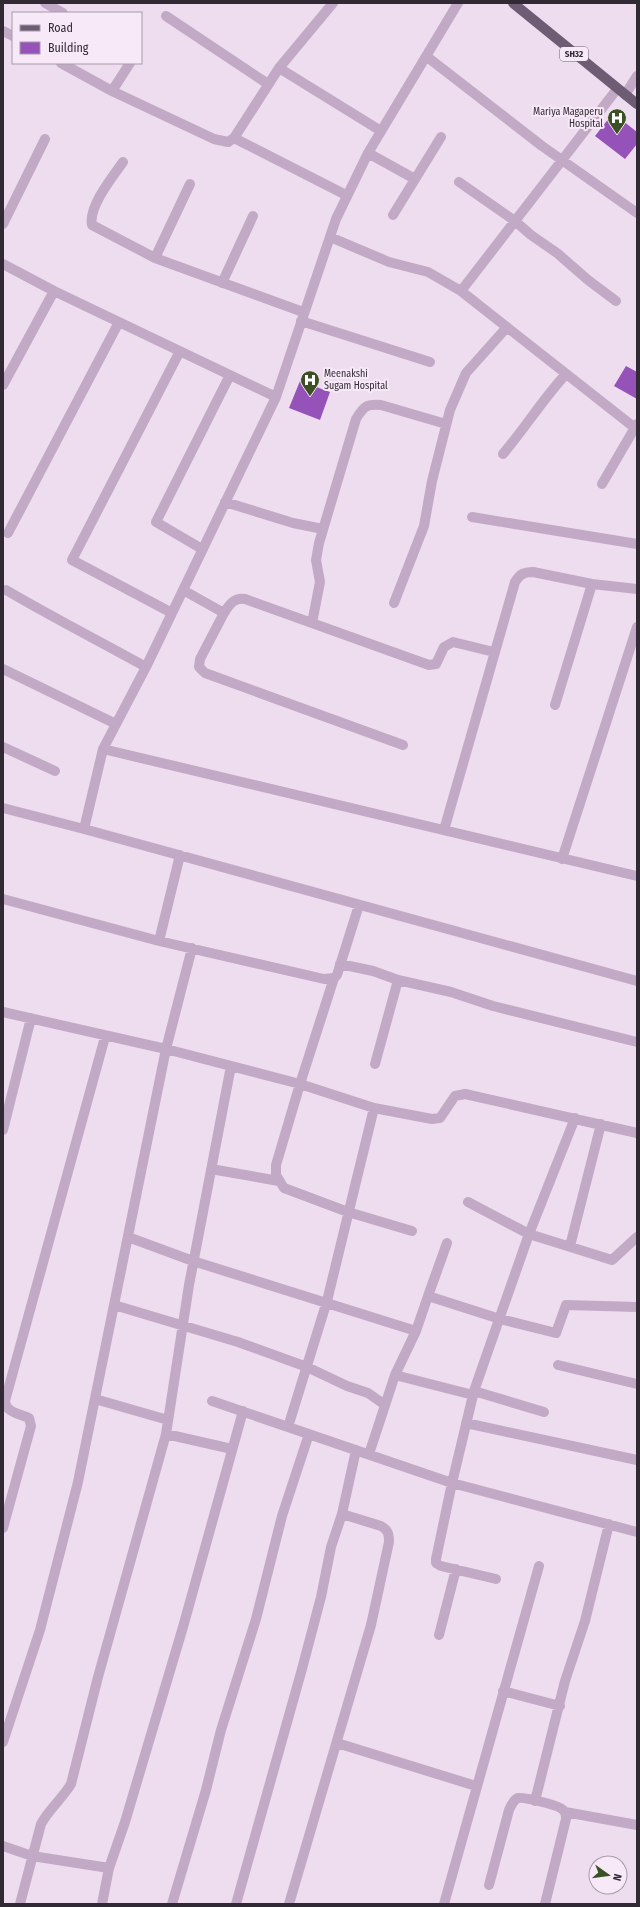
<svg xmlns="http://www.w3.org/2000/svg" width="640" height="1907" font-family="'Fira Sans Condensed',sans-serif">
<style>
.building{fill:#9552b8}
.lines{fill:none;stroke-linecap:round;stroke-linejoin:round}
.street{stroke:#c2aac6;stroke-width:10}
.primary{stroke:#6e5b74;stroke-width:10}
.labels{text-anchor:middle;dominant-baseline:central;stroke-width:4;stroke-linejoin:round;paint-order:stroke}
.shield{fill:#f7e9f7;stroke:#6c636e;stroke-width:1}
.shield-label{font-size:9px;font-weight:bold;fill:#312934}
.poi-label{font-size:10px;fill:#312934;stroke:#f7e9f7;text-anchor:end}
</style>
<rect width="100%" height="100%" fill="#eeddef"/>
<!-- building -->
<path class="building" d="M613,113L637,132V144L625,159L595,136Z
M626,366L637,372V399L614,386Z
M300,381L330,392L320,420L289,408Z"/>
<g class="lines">
<!-- street -->
<path class="street" d="M45,3L63,13
M166,16L268,84
M3,31L13,36
M426,56L542,146L637,213
M61,63L112,91L214,139L228,142L234,138L279,68L333,3
M279,68L381,131
M617,89L461,291L635,428
M112,91L130,63
M625,95L637,76
M234,138L346,195
M368,153L415,179
M123,162C113,176 88,207 92,225L155,258L303,312
M459,182L515,221L531,235L557,253L588,280L616,301
M393,215L441,137
M3,224L45,139
M330,237L389,262L428,272L461,291
M155,258L190,184
M3,264L54,291L276,397
M222,283L253,216
M301,321L430,362
M3,385L54,291
M503,454C525,428 543,399 566,374
M602,484L637,424
M225,502L293,523L323,529
M472,517L637,544
M8,533L119,322
M202,549L156,522L230,375
M6,590C52,617 99,641 146,667
M183,590L224,613C229,605 234,597 245,599L429,665L436,664L444,647L453,642L494,652
M394,603L424,526L432,481L450,410L466,373L507,327
M172,613L72,560L180,351
M224,613L200,659L199,667L205,673L403,745
M312,623L320,582L316,560L319,543L356,419C364,406 366,404 381,405L446,424
M3,669L116,724
M555,705L592,584
M3,747L55,771
M103,749L637,876
M3,808L84,829L637,981
M84,829L103,749L146,667L276,397L336,219L368,153L458,3
M444,830L515,582C520,574 524,572 533,572L592,584L637,589
M562,859L637,627
M3,899L159,941L324,979L334,978L337,975L359,905
M159,941L180,855
M340,964L373,971L398,980L451,992L493,1006L637,1042
M334,978L300,1084L276,1165V1175L284,1188L348,1212L412,1231
M3,1012L166,1049L300,1084L374,1108L432,1119L440,1118L455,1096L465,1094L637,1133
M375,1064L398,980
M3,1130L31,1018
M211,1169L279,1181
M468,1202L529,1234L612,1260L637,1237
M128,1237L193,1261L416,1331L395,1375L473,1395
M570,1246L601,1124
M428,1296L447,1243
M114,1305L238,1342L307,1367L347,1386L368,1393L385,1405
M416,1331L428,1296L500,1319L556,1333L566,1305L637,1307
M558,1365L637,1384
M474,1391L544,1412
M95,1399L168,1420
M212,1401L452,1483L637,1532
M466,1423L637,1460
M288,1427L327,1301L374,1108
M166,1434L232,1449
M369,1454L395,1375
M3,1528L31,1426L29,1418C20,1414 5,1412 5,1401L105,1037
M496,1579L441,1566L436,1563V1559L452,1483L474,1391L529,1234L575,1118
M439,1635L456,1569
M503,1691L560,1706
M3,1742L40,1630L78,1482L166,1049L192,948
M337,1743L476,1786
M535,1801L565,1681L585,1621L609,1524
M565,1812L637,1825
M3,1846L32,1856L109,1868
M489,1885L509,1810C511,1806 513,1800 518,1798C524,1797 559,1805 563,1810C566,1812 566,1815 566,1819L545,1904
M20,1904L41,1824C49,1809 62,1799 71,1784L98,1677L166,1434L189,1285L231,1066
M102,1904L109,1868L125,1822L183,1627L243,1411
M172,1904L206,1790L221,1730L256,1619L282,1516L309,1434
M236,1904L302,1669L321,1597L331,1547L342,1514L356,1450
M289,1904L371,1625L389,1542C389,1534 388,1530 381,1526L342,1514
M444,1904L539,1566"/>
<!-- primary -->
<path class="primary" d="M513,3L637,104"/>
</g>
<!-- icons -->
<defs>
<symbol id="hospital-pin" viewBox="-11 -11 22 30"><path d="M0 17L-7.5 6A9.5 9.5 0 1 1 7.5 6Z" fill="#3b5123" stroke="#f7e9f7"/><path d="M-5-5h3v3.5h4V-5h3V5h-3V1.5h-4V5h-3Z" fill="#fff"/></symbol>
</defs>
<g fill-rule="evenodd">
<use href="#hospital-pin" x="606" y="107" width="22" height="30"/>
<use href="#hospital-pin" x="299" y="369" width="22" height="30"/>
</g>
<g class="labels">
<!-- shield labels -->
<rect class="shield" x="560" y="47" width="28" height="14" rx="3"/>
<g class="shield-label">
<text x="574" y="54">SH32</text>
</g>
<!-- poi labels -->
<g class="poi-label">
<text x="603" y="112">Mariya Magaperu<tspan x="603" dy="12">Hospital</tspan></text>
<text x="324" y="374" text-anchor="start">Meenakshi<tspan x="324" dy="12">Sugam Hospital</tspan></text>
</g>
</g>
<!-- border -->
<rect width="640" height="1907" fill="none" stroke="#312934" stroke-width="8"/>
<!-- legend -->
<rect x="12" y="12" width="130" height="52" fill="#f7e9f7" stroke="#a89ca9"/>
<rect x="20" y="25" width="20" height="6" fill="#6e5b74" stroke="#a89ca9"/>
<text x="48" y="32" font-size="12" fill="#312934">Road</text>
<rect x="20" y="42" width="20" height="12" fill="#9552b8" stroke="#a89ca9"/>
<text x="48" y="52" font-size="12" fill="#312934">Building</text>
<!-- north arrow -->
<g transform="translate(608 1875) rotate(104)"><circle r="19" fill="#f7e9f7" stroke="#a89ca9"/>
<path d="M0-3L7 15L0 10L-7 15Z" fill="#3b5123"/>
<text y="-6" font-size="11" font-weight="bold" text-anchor="middle" fill="#312934">N</text>
</g>
</svg>
